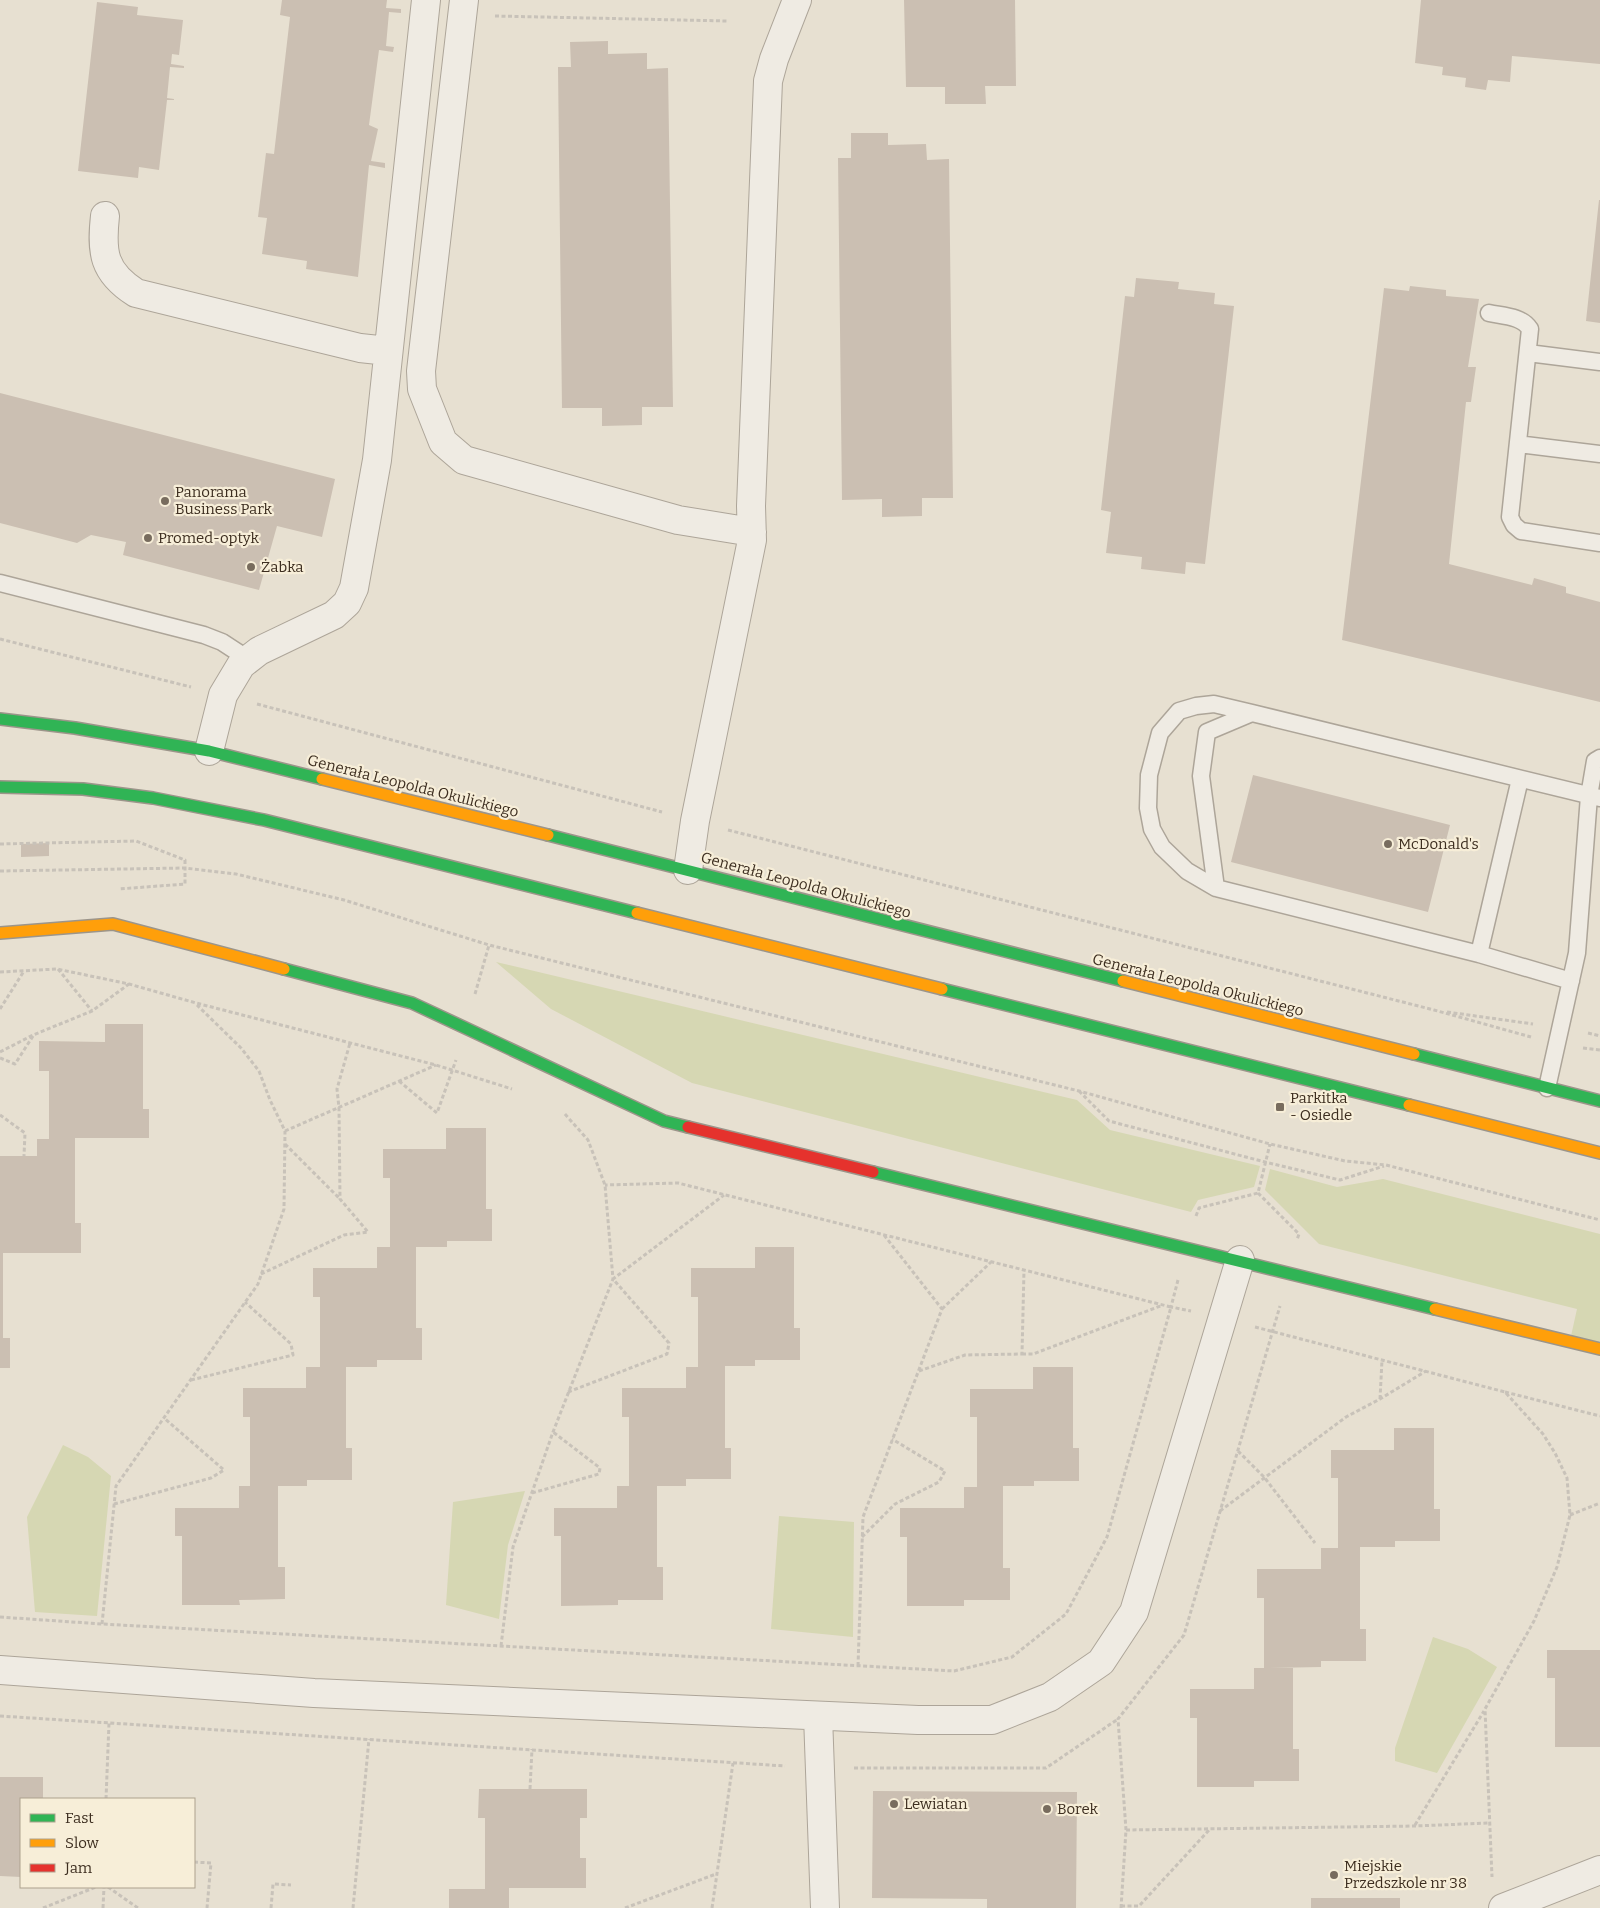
<svg xmlns="http://www.w3.org/2000/svg" width="1600" height="1908" font-family="Bitter,serif">
<style>
.green{fill:#d6d7b3}
.building{fill:#cbbfb2}
.lines{fill:none;stroke-linecap:round;stroke-linejoin:round}
.lane-casing{stroke:#ada599;stroke-width:19}
.street-casing{stroke:#ada599;stroke-width:30}
.fast-casing{stroke:#9c958a;stroke-width:14}
.slow-casing{stroke:#9c958a;stroke-width:14}
.jam-casing{stroke:#9c958a;stroke-width:14}
.path{stroke:#c8c2b9;stroke-width:3;stroke-dasharray:4 2.5;stroke-linecap:butt}
.lane{stroke:#efebe3;stroke-width:16}
.street{stroke:#efebe3;stroke-width:28}
.fast{stroke:#30b455;stroke-width:11}
.slow{stroke:#ff9f0a;stroke-width:11}
.jam{stroke:#e5322d;stroke-width:11}
.poi-dot{fill:#786c5e;stroke:#f7eed8;stroke-width:2}
.labels{text-anchor:middle;dominant-baseline:central;stroke-width:4.5;stroke-linejoin:round;paint-order:stroke}
.poi-label{font-size:15px;fill:#3d2e20;stroke:#f7eed8;text-anchor:start}
.street-label{font-size:15px;fill:#3d2e20;stroke:#f7eed8}
</style>
<rect width="100%" height="100%" fill="#e7e0d1"/>
<!-- green -->
<path class="green" d="M496,962L1077,1100L1110,1130L1260,1166L1254,1187L1198,1200L1191,1212L692,1083L551,1009Z
M1270,1169L1337,1187L1383,1179L1600,1234V1343L1571,1336L1577,1309L1319,1244L1265,1190Z
M63,1445L88,1457L111,1476L97,1616L35,1612L27,1517Z
M525,1491L508,1545L499,1619L446,1605L453,1502Z
M779,1516L854,1522L853,1637L771,1629Z
M1433,1637L1468,1649L1497,1667L1437,1773L1395,1761V1748Z"/>
<!-- building -->
<path class="building" d="M282,0H387L386,8L401,9V13L389,12L386,46L394,47L393,52L379,50L369,125L378,129L371,161L385,163V168L369,165L358,277L306,269L307,261L262,254L267,218L258,217L266,153L274,154L290,17L280,15Z
M904,0H1015L1016,86H985L986,104H945V87H906Z
M1421,0H1600V64L1512,56L1510,82L1488,80L1486,90L1465,87L1466,78L1442,75L1443,67L1415,63Z
M97,2L138,7L137,15L183,20L179,55L172,54L171,64L184,66V68L170,67L167,98L174,99V100H167L159,170L139,167L138,178L78,171Z
M608,41V54L647,53V69L668,68L673,407H642V425L602,426V408H562L558,67H571L570,42Z
M851,133H888V145L926,144L927,160L949,159L953,498H922V516L882,517V499L842,500L838,158H851Z
M1599,200H1600V323L1586,321Z
M1136,278L1179,282L1178,289L1215,293L1214,304L1234,306L1205,564L1186,562L1185,574L1141,569L1142,557L1106,553L1111,512L1101,510L1125,296L1134,297Z
M1410,286L1446,290V296L1479,299L1468,367H1476L1471,402H1466L1449,564L1532,585L1534,578L1566,587V593L1600,602V702L1342,640L1384,288L1409,291Z
M0,393L335,479L322,537L277,526L259,590L123,555L126,542L91,535L77,543L0,523Z
M1253,775L1450,825L1428,912L1231,862Z
M49,843V856L21,857V844Z
M105,1024H143V1109H149V1138H75V1223H81V1253H3V1338H10V1368H0V1156H37V1139H49V1071H39V1041L105,1042Z
M446,1128H486V1209H492V1241H447V1247H416V1328H422V1360H377V1367H346V1448H352V1480H307V1486H278V1567H285V1599L239,1600L240,1605H182V1536H175V1508H239V1486H250V1417H243V1388H306V1367H320V1297H313V1268H377V1247H390V1178H383V1149H446Z
M755,1247H794V1328H800V1360H755V1366H725V1448H731V1479H686V1486H657V1567H663V1600H618V1605L561,1606V1536H554V1508H617V1486H629V1417H622V1388H686V1367H698V1297H691V1268H755Z
M1033,1367H1073V1448H1079V1481H1034V1486H1003V1568H1010V1600H964V1606H907V1537H900V1508H964V1487H977V1417H970V1389H1033Z
M1394,1428H1434V1509H1440V1541H1395V1547H1360V1629H1366V1661H1321V1667L1269,1668H1293V1749H1299V1781H1254V1787H1197V1718H1190V1689H1254V1668H1264V1598H1257V1569H1321V1548H1338V1478H1331V1450H1394Z
M1547,1650H1600V1747H1555V1678H1547Z
M0,1777H43V1799H21V1877L0,1876Z
M479,1789H587V1818H580V1858H586V1888H509V1908H449V1889H485V1818H478Z
M873,1791L1077,1792L1076,1908H987V1899L872,1898Z
M1311,1898H1400V1908H1311Z"/>
<g class="lines">
<defs>
<path id="lane" d="M1489,313C1503,316 1522,316 1530,329L1510,517L1514,525L1521,531L1600,543
M1528,353L1600,362
M1518,444L1600,454
M0,583L204,635L222,642L248,659
M1216,888L1187,871L1162,847L1152,829L1148,808L1149,775L1160,733L1179,711L1196,706L1214,704L1252,713
M1479,954L1520,779
M1571,981L1479,954L1216,888L1201,776L1207,732L1252,713L1600,798
M1547,1088L1577,953L1589,796L1595,761L1600,758"/>
<path id="street" d="M464,0L421,371L422,389L443,442L464,460L678,520L752,532
M105,216C101,252 103,272 136,293L360,348L388,351
M209,751L223,695L241,665L259,651L334,615L347,603L354,588L377,460L426,0
M688,870L695,821L752,540L751,506L768,81L774,59L797,0
M0,1670L314,1693L918,1720H992L1050,1697L1101,1662L1134,1612L1240,1260
M818,1716L825,1908
M1503,1908L1600,1870"/>
<path id="fast" d="M0,719L75,728L209,751L322,779
M0,787L83,789L153,798L264,820L637,913
M548,835L1123,981
M284,969L412,1003L664,1121L688,1127
M942,989L1409,1105
M1414,1054L1600,1101
M873,1172L1435,1309"/>
<path id="slow" d="M322,779L548,835
M637,913L942,989
M0,933L113,924L284,969
M1123,981L1414,1054
M1409,1105L1600,1153
M1435,1309L1600,1349"/>
<path id="jam" d="M688,1127L873,1172"/>
</defs>
<!-- lane casing -->
<use href="#lane" class="lane-casing"/>
<!-- street casing -->
<use href="#street" class="street-casing"/>
<!-- fast casing -->
<use href="#fast" class="fast-casing"/>
<!-- slow casing -->
<use href="#slow" class="slow-casing"/>
<!-- jam casing -->
<use href="#jam" class="jam-casing"/>
<!-- path -->
<path class="path" d="M495,16L728,21
M0,639L191,687
M257,704L662,812
M728,830L1434,1010L1531,1037
M0,844L136,841L185,860V884L119,889
M0,871L185,868L236,874L344,900L489,945L1079,1091L1270,1144L1345,1161L1386,1165L1600,1220
M58,969L92,1011
M0,972L57,969L129,984L196,1003L436,1065L512,1089
M475,994L489,945
M0,1009L24,971
M1447,1012L1533,1024
M1588,1033L1600,1036
M1583,1048L1600,1050
M0,1052L33,1035L92,1011L129,984
M0,1058L15,1064L33,1036
M399,1081L437,1113L456,1060
M1079,1091L1109,1121L1265,1162L1340,1180L1384,1166
M0,1115L25,1133L24,1156
M285,1131L436,1065
M285,1144L339,1198
M1258,1193L1299,1234L1297,1240
M1196,1216L1199,1208L1258,1193L1270,1144
M261,1274L344,1235L368,1232L340,1199L339,1108L337,1089L350,1043
M1178,1280L1171,1307L1191,1311
M942,1309L991,1262
M1255,1327L1505,1392L1543,1434L1555,1453L1567,1478L1570,1515L1557,1567L1534,1621L1485,1709L1492,1877
M1022,1354H1033L1163,1305
M919,1371L965,1355L1022,1354L1024,1270
M191,1380L293,1355L291,1344L245,1302
M568,1392L667,1354L669,1343L613,1279L724,1195
M1505,1392L1600,1416
M1380,1399L1382,1360
M1238,1451L1264,1477L1315,1543
M532,1493L599,1474L600,1468L553,1432
M114,1504L211,1478L224,1470L164,1418
M1220,1511L1346,1417L1380,1399L1426,1371
M1570,1515L1600,1503
M862,1537L895,1504L939,1482L945,1471L892,1439
M0,1617L102,1624L954,1671L1012,1657L1066,1614L1107,1537L1171,1307L678,1183L605,1185
M102,1624L116,1486L258,1284L284,1209L285,1131L270,1100L259,1071L241,1048L197,1005
M501,1646L513,1547L553,1432L613,1279L605,1185L588,1140L564,1113
M858,1666L863,1517L942,1309L884,1235
M0,1716L785,1766
M854,1768H1046L1118,1719
M530,1789L532,1749
M106,1799L109,1723
M1415,1825L1484,1711
M1126,1830L1415,1826L1489,1823
M194,1862L211,1863L207,1908
M108,1887L138,1908
M1121,1906H1139L1210,1829
M43,1908L96,1887
M103,1908L104,1887
M271,1908L273,1884L291,1885
M353,1908L369,1739
M625,1908L716,1874
M712,1908L733,1763
M1121,1908L1126,1830L1118,1719L1184,1635L1280,1306"/>
<!-- lane -->
<use href="#lane" class="lane"/>
<!-- street -->
<use href="#street" class="street"/>
<!-- fast -->
<use href="#fast" class="fast"/>
<!-- slow -->
<use href="#slow" class="slow"/>
<!-- jam -->
<use href="#jam" class="jam"/>
</g>
<!-- markers -->
<g class="poi-dot">
<circle cx="165" cy="501" r="5"/>
<circle cx="148" cy="538" r="5"/>
<circle cx="251" cy="567" r="5"/>
<circle cx="1388" cy="844" r="5"/>
<rect x="1275" y="1102" width="10" height="10" rx="2.5"/>
<circle cx="894" cy="1804" r="5"/>
<circle cx="1047" cy="1809" r="5"/>
<circle cx="1334" cy="1875" r="5"/>
</g>
<g class="labels">
<!-- poi labels -->
<g class="poi-label">
<text x="175" y="492">Panorama<tspan x="175" dy="17">Business Park</tspan></text>
<text x="158" y="538">Promed-optyk</text>
<text x="261" y="567">Żabka</text>
<text x="1398" y="844">McDonald's</text>
<text x="1290" y="1098">Parkitka<tspan x="1290" dy="17">- Osiedle</tspan></text>
<text x="904" y="1804">Lewiatan</text>
<text x="1057" y="1809">Borek</text>
<text x="1344" y="1866">Miejskie<tspan x="1344" dy="17">Przedszkole nr 38</tspan></text>
</g>
<!-- street labels -->
<g class="street-label">
<text transform="translate(413 786) rotate(14)">Generała Leopolda Okulickiego</text>
<text transform="translate(806 885) rotate(15)">Generała Leopolda Okulickiego</text>
<text transform="translate(1198 985) rotate(14)">Generała Leopolda Okulickiego</text>
</g>
</g>
<!-- legend -->
<rect x="20" y="1798" width="175" height="90" fill="#f7eed8" stroke="#ada18e"/>
<rect x="30" y="1814" width="25" height="8" fill="#30b455" stroke="#ada18e"/>
<text x="65" y="1823" font-size="15" fill="#3d2e20">Fast</text>
<rect x="30" y="1839" width="25" height="8" fill="#ff9f0a" stroke="#ada18e"/>
<text x="65" y="1848" font-size="15" fill="#3d2e20">Slow</text>
<rect x="30" y="1864" width="25" height="8" fill="#e5322d" stroke="#ada18e"/>
<text x="65" y="1873" font-size="15" fill="#3d2e20">Jam</text>
</svg>
